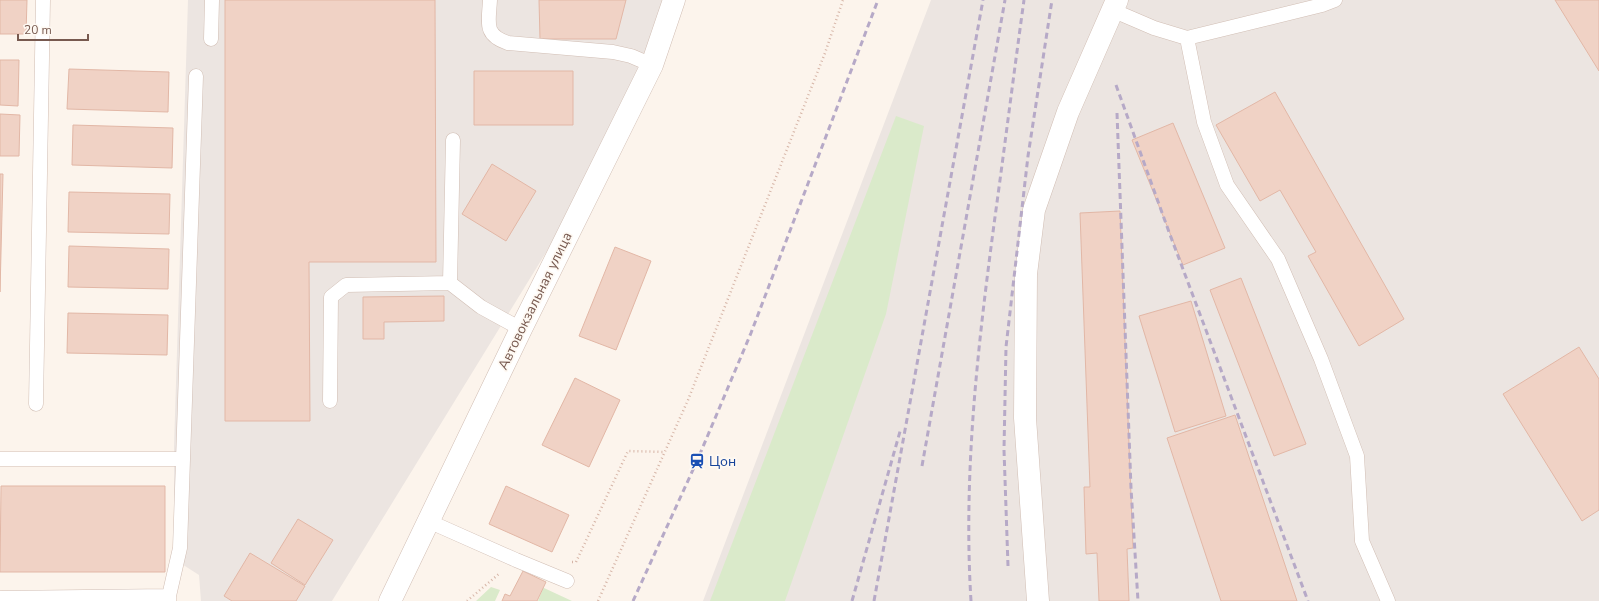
<svg xmlns="http://www.w3.org/2000/svg" width="1599" height="601" font-family="'Nunito Sans',sans-serif">
<style>
.industrial{fill:#ece5e1}
.green{fill:#daeaca}
.building{fill:#f0d2c5;stroke:#e2b7a6}
.lines{fill:none;stroke-linecap:round;stroke-linejoin:round}
.service-casing{stroke:#d1beb4;stroke-width:15}
.minor-casing{stroke:#d1beb4;stroke-width:23}
.tertiary-casing{stroke:#d1beb4;stroke-width:23}
.path{stroke:#d6b5a7;stroke-width:2.5;stroke-dasharray:1 3;stroke-linecap:butt}
.service{stroke:#fff;stroke-width:14}
.minor{stroke:#fff;stroke-width:22}
.tertiary{stroke:#fff;stroke-width:22}
.rail{stroke:#b6a9c7;stroke-width:3;stroke-dasharray:6 4;stroke-linecap:butt}
.labels{text-anchor:middle;dominant-baseline:central;stroke-width:3.5;stroke-linejoin:round;paint-order:stroke}
.street-label{font-size:14px;fill:#77594f;stroke:#fef9f3}
.transit-label{font-size:14px;fill:#164399;stroke:#fef9f3;text-anchor:start}
</style>
<rect width="100%" height="100%" fill="#fcf4ec"/>
<!-- industrial -->
<path class="industrial" d="M188,0H681L650,83L332,601H201L199,575L174,559V447Z
M931,0H1599V601H703Z"/>
<!-- green -->
<path class="green" d="M896,116L924,126L886,314L785,601H710Z
M491,587L500,590L495,601H476Z
M543,588H544L572,601H538Z"/>
<!-- building -->
<path class="building" d="M0,0H27L26,34H0Z
M225,0H435L436,262H309L310,421H225Z
M539,0H626L616,39H540Z
M1555,0H1599V71Z
M0,60H19L18,106L0,105Z
M69,69L169,72L168,112L67,109Z
M474,71H573V125H474Z
M1275,92L1404,319L1359,346L1308,256L1316,252L1280,190L1260,201L1216,125Z
M0,114L20,115L19,156H0Z
M1173,123L1225,248L1183,265L1132,140Z
M73,125L173,128L172,168L72,165Z
M492,164L536,191L506,241L462,214Z
M0,174H3L0,292Z
M69,192L170,194L169,234L68,232Z
M1120,211L1133,548L1127,549L1129,601H1099L1097,553L1086,554L1084,487H1090L1080,213Z
M69,246L169,249L168,289L68,287Z
M615,247L651,261L616,350L579,336Z
M1241,278L1306,444L1274,456L1210,290Z
M444,296V321L384,322V339H363V297Z
M1191,301L1226,416L1175,432L1139,316Z
M68,313L168,315L167,355L67,353Z
M1579,347L1599,379V510L1582,521L1503,394Z
M575,378L620,400L589,467L542,445Z
M1235,415L1297,601H1221L1167,438Z
M1,486H165V572H0Z
M506,486L569,515L552,552L489,524Z
M298,519L333,540L305,585L271,563Z
M250,553L305,586L296,601H232L224,596Z
M523,571L546,582L537,601H502L505,594L510,596Z"/>
<g class="lines">
<defs>
<path id="service" d="M490,0C489,22 483,35 508,43L613,52L631,56L652,65
M1112,10L1154,28L1187,38L1204,122L1227,185L1278,259L1321,359L1357,456L1362,541L1388,601
M1187,38L1322,5L1335,0
M211,39L212,0
M450,283L453,140
M330,401L331,297L346,285L450,283L481,307L521,329
M36,404L43,0
M0,459H183
M428,521L516,560L567,581
M169,596L180,548L196,76
M0,598L169,596V601"/>
<path id="minor" d="M1038,601L1025,418L1026,274L1034,210L1068,112L1117,0"/>
<path id="tertiary" d="M390,601L521,329L652,65L674,0"/>
</defs>
<!-- service casing -->
<use href="#service" class="service-casing"/>
<!-- minor casing -->
<use href="#minor" class="minor-casing"/>
<!-- tertiary casing -->
<use href="#tertiary" class="tertiary-casing"/>
<!-- path -->
<path class="path" d="M572,562H576L628,451L665,452
M467,601L500,573
M598,601L688,400L825,53L843,0"/>
<!-- service -->
<use href="#service" class="service"/>
<!-- minor -->
<use href="#minor" class="minor"/>
<!-- tertiary -->
<use href="#tertiary" class="tertiary"/>
<!-- rail -->
<path class="rail" d="M1116,85L1169,232L1308,601
M1117,113L1131,488L1138,601
M922,466L1005,0
M1008,566L1004,450L1006,347L1028,156L1052,0
M633,601L697,461L751,333L878,0
M852,601L901,428
M874,601L983,0
M971,601C963,473 978,344 995,217C1005,144 1014,72 1024,0"/>
</g>
<!-- icons -->
<defs>
<symbol id="station-bare" viewBox="-9 -9 18 18"><path d="M-3-6H3Q5-6 5-4V2Q5 4 3 4L4.5 6H3L1.5 4h-3L-3 6H-4.5L-3 4Q-5 4-5 2V-4Q-5-6-3-6ZM-3.5-4v3h7v-3ZM-3.5 1v1.5H-2V1ZM2 1v1.5H3.5V1Z" fill="#1a4fb4" stroke="#fef9f3" stroke-width="2.5" paint-order="stroke"/></symbol>
</defs>
<g fill-rule="evenodd">
<use href="#station-bare" x="686" y="450" width="22" height="22"/>
</g>
<g class="labels">
<!-- street labels -->
<g class="street-label">
<text transform="translate(535 301) rotate(-64)">Автовокзальная улица</text>
</g>
<!-- transit labels -->
<g class="transit-label">
<text x="709" y="461">Цон</text>
</g>
</g>
<!-- scale -->
<path d="M18 34v6h70v-6" fill="none" stroke="#77594f" stroke-width="2"/>
<text x="24" y="34" font-size="12" fill="#77594f" stroke="#fef9f3" stroke-width="3" paint-order="stroke">20 m</text>
</svg>
